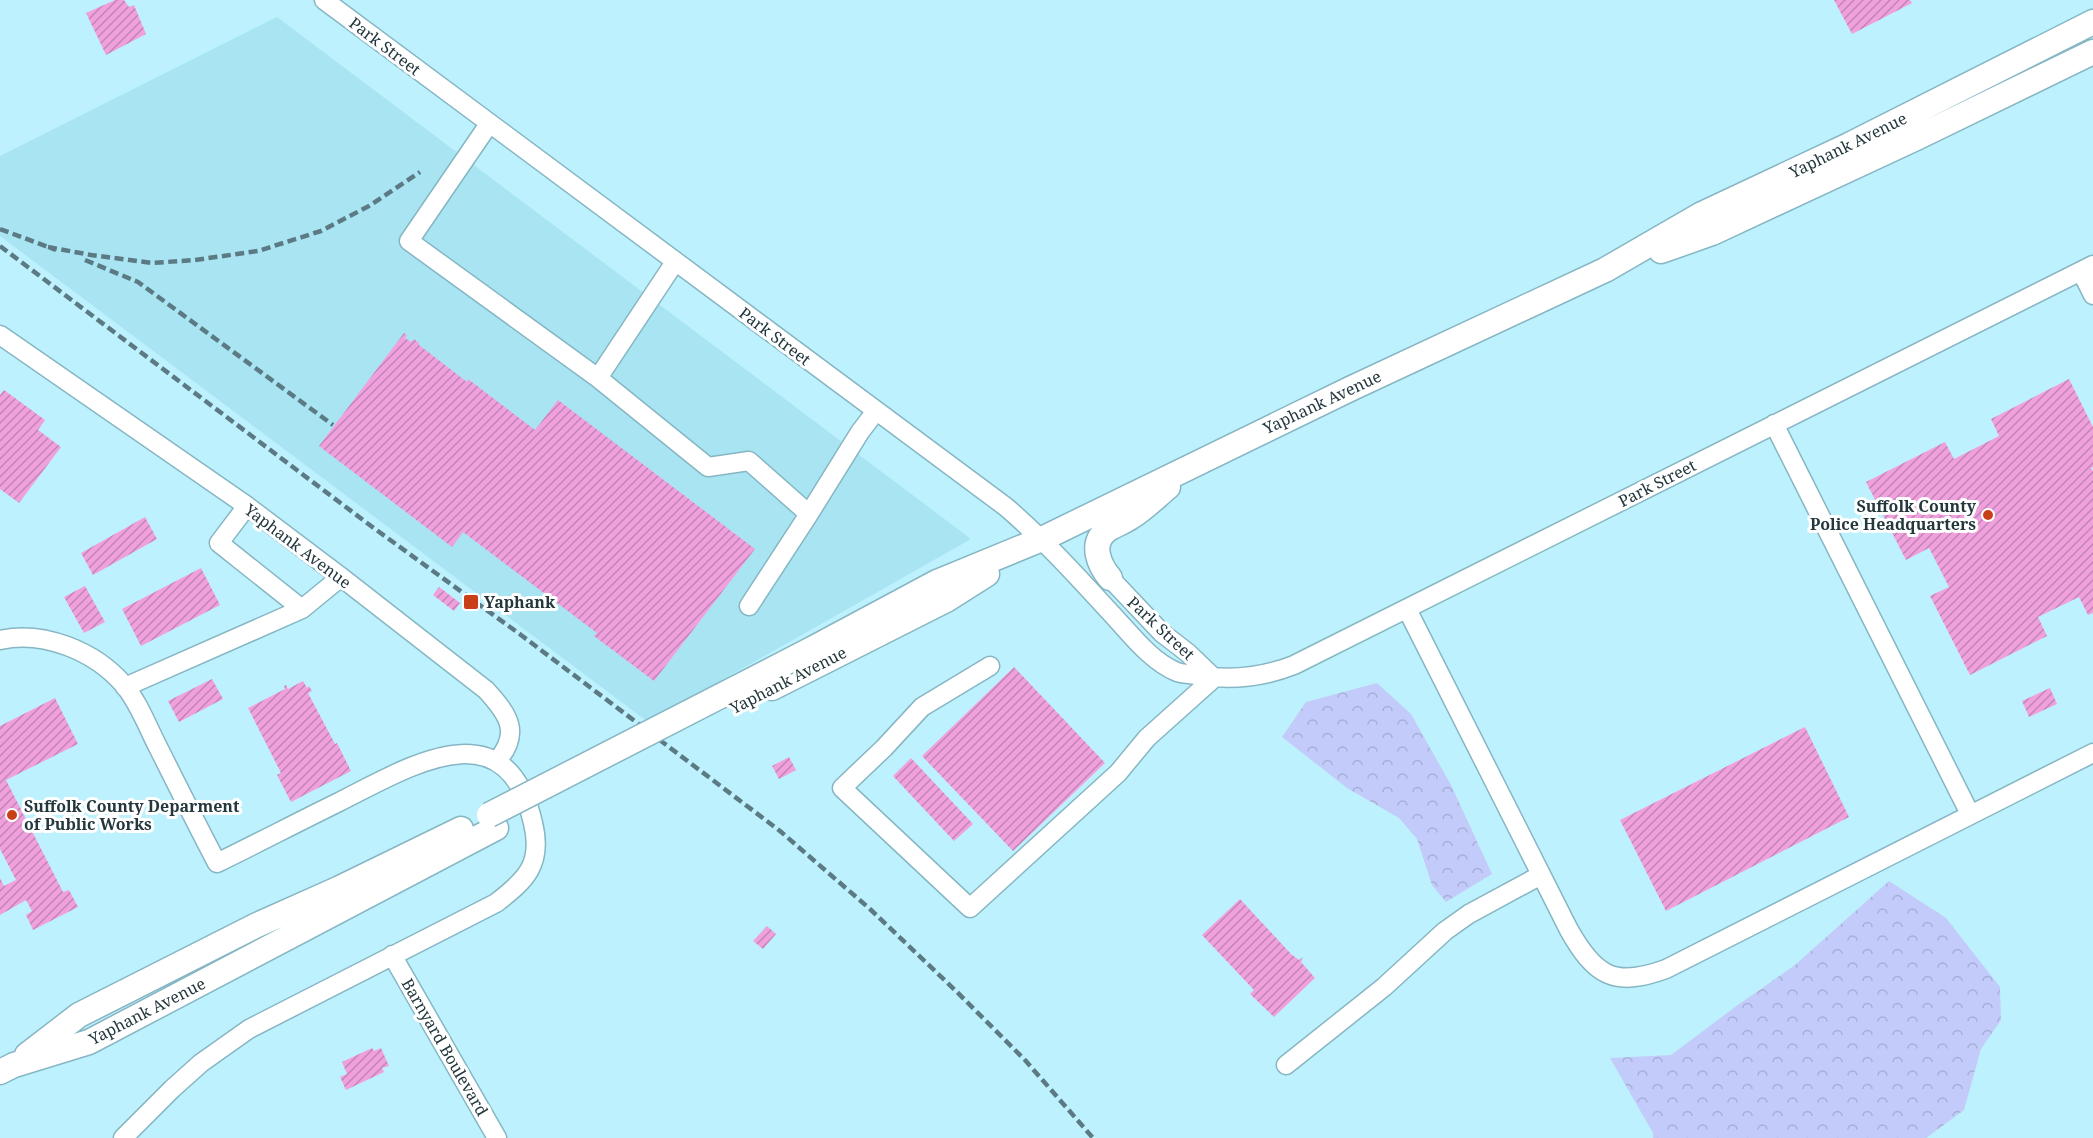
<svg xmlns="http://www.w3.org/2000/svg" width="2093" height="1138" font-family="'Noto Serif',serif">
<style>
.built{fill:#a9e4f3}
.forest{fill:url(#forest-crowns)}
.building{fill:url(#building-hatch)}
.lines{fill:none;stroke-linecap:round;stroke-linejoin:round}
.minor-casing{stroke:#86b6c3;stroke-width:21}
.major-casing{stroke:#86b6c3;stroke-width:27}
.minor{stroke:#fff;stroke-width:18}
.major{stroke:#fff;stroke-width:24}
.rail{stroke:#5b7a83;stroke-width:4.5;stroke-dasharray:9 4.5;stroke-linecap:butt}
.major-bridge-casing{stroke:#86b6c3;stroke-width:27;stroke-linecap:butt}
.major-bridge{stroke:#fff;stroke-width:24}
.poi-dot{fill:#c94018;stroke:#fff;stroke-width:2}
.labels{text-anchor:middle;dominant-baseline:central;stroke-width:6;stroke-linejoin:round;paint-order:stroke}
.street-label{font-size:16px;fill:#23373d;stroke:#fff}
.poi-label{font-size:16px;font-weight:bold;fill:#23373d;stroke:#fff;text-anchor:start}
</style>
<defs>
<pattern id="forest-crowns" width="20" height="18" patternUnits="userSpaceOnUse" patternTransform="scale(1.5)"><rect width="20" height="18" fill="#c2cbf9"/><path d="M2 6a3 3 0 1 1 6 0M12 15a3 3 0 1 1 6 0" fill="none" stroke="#a6afd6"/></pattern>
<pattern id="building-hatch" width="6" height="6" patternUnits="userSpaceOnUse" patternTransform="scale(1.5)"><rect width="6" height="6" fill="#f0a1dd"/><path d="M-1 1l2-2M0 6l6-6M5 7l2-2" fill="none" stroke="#c284b4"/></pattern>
</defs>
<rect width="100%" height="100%" fill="#bef1fe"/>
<!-- built -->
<path class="built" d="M277,17L971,539L648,722L0,236V156Z"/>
<!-- forest -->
<path class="forest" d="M1377,683L1411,714L1451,785L1492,874L1446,902L1432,885L1417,839L1399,818L1347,788L1282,737L1306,702Z
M1889,881L1946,918L2000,987L2001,1020L1981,1049L1964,1110L1926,1138H1653V1133L1610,1058L1671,1055L1735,1007L1795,965Z"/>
<!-- building -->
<path class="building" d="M115,0H124L129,7L134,5L146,34L106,55L86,13Z
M1834,0H1910L1912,3L1852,34Z
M404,333L407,335L405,338L411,342L414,339L419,343V345L467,382L468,379L535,430L558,400L755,549L654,681L594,636L597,633L463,532L452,547L319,446Z
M2069,379L2093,427V467L2091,468L2093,471V613L2088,615L2079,597L2038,617L2047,636L1970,675L1930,596L1949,587L1929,548L1906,560L1866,482L1945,442L1954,459L1999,436L1991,419Z
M4,390L45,420L38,430L61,447L19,503L0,489V395Z
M145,517L157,539L93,575L81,553Z
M201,568L220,605L141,646L122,609Z
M85,586L105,622L84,633L64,597Z
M439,587L460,603L454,611L433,595Z
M1014,667L1105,763L1013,851L922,756Z
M212,679L223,699L179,722L168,701Z
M303,681L307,688L309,686L312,691L308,693L335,744L337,743L351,771L291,802L277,775L281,773L248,708L285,689L284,686L286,685L288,689Z
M2050,688L2057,704L2029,717L2022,701Z
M55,698L78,744L6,780L63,892L69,890L78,907L33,930L26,915L32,911L26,900L0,915V878L4,886L16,880L0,849V726Z
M1805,727L1849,817L1666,911L1620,820Z
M789,757L796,770L779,779L772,766Z
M911,758L973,824L954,841L893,776Z
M1240,899L1291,954L1299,960L1303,957L1301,962L1315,978L1274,1017L1250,994L1254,990L1202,935Z
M767,926L776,934L763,949L753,941Z
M372,1048L374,1051L381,1048L389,1066L382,1068L384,1072L346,1090L340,1077L347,1074L342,1062Z"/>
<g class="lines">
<defs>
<path id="minor" d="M324,0L1006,507C1043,539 1076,575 1109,611C1129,632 1150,661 1177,672C1183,674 1190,674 1195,675C1230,681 1261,678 1294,665L2093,265
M489,124L409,241L598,378L708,467L749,461L809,514L860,432L876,411
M2081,271L2093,295
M0,335L247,506L341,577L486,690C509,715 521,733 497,761
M598,378L675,262
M1774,424L1970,814
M247,506L219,543L302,609
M1110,578L1162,633L1188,653L1214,678
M749,606L809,514
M1407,609L1569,930C1595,976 1614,988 1666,969L2093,753
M0,640C43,630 95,651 124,685C139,703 148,728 159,749C178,787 197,825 217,863C258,843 298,822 339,802C407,768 506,704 533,823C543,864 526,880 496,903L249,1029L201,1063L172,1089L123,1138
M990,666L922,707L884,748L842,788L970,908L1118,773L1147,738L1214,678
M125,687L302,609L341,577
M392,955L497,1138
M1286,1065L1384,987L1445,931L1469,914L1541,875"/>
<path id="major" d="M1661,251L1712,233L1916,138L2093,52
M1110,578C1099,565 1090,544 1106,531C1113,525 1123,523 1131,517C1144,509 1156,497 1168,487
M810,650L937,582L1042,539L1350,389L1605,270L1702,214L1849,145L2093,22
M772,688L946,600L987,574
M27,1055L79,1015L257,925L340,888L461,829
M0,1072L14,1065L89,1042L496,828"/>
</defs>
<!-- minor casing -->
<use href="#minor" class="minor-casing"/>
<!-- major casing -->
<use href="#major" class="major-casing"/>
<!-- minor -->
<use href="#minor" class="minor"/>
<!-- major -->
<use href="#major" class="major"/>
<!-- rail -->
<path class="rail" d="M0,229L56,250
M0,246L371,526L521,635L780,831L870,909L956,991L1025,1060L1093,1138
M48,247L91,255L152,263L195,260L258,251L321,231L369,206L420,172
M85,260L138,282L333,425"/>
<defs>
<path id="major-bridge" d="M489,815L810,650"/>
</defs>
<!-- major-bridge casing -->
<use href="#major-bridge" class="major-bridge-casing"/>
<!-- major-bridge -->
<use href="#major-bridge" class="major-bridge"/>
</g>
<!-- markers -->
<g class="poi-dot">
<circle cx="1988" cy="515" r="6"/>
<rect x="463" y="594" width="16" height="16" rx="3"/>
<circle cx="12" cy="815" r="6"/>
</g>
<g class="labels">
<!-- street labels -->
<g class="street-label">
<text transform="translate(385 46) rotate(37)">Park Street</text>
<text transform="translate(1848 145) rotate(-26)">Yaphank Avenue</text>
<text transform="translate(775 336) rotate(37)">Park Street</text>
<text transform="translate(1322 402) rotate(-25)">Yaphank Avenue</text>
<text transform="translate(1657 483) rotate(-27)">Park Street</text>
<text transform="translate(298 546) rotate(37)">Yaphank Avenue</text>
<text transform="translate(1161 628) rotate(43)">Park Street</text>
<text transform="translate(788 680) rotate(-27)">Yaphank Avenue</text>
<text transform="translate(147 1011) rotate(-27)">Yaphank Avenue</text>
<text transform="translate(445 1047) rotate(60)">Barnyard Boulevard</text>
</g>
<!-- poi labels -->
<g class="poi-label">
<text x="1976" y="506" text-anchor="end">Suffolk County<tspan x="1976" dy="18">Police Headquarters</tspan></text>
<text x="484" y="602">Yaphank</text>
<text x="24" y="806">Suffolk County Deparment<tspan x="24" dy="18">of Public Works</tspan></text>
</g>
</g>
</svg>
